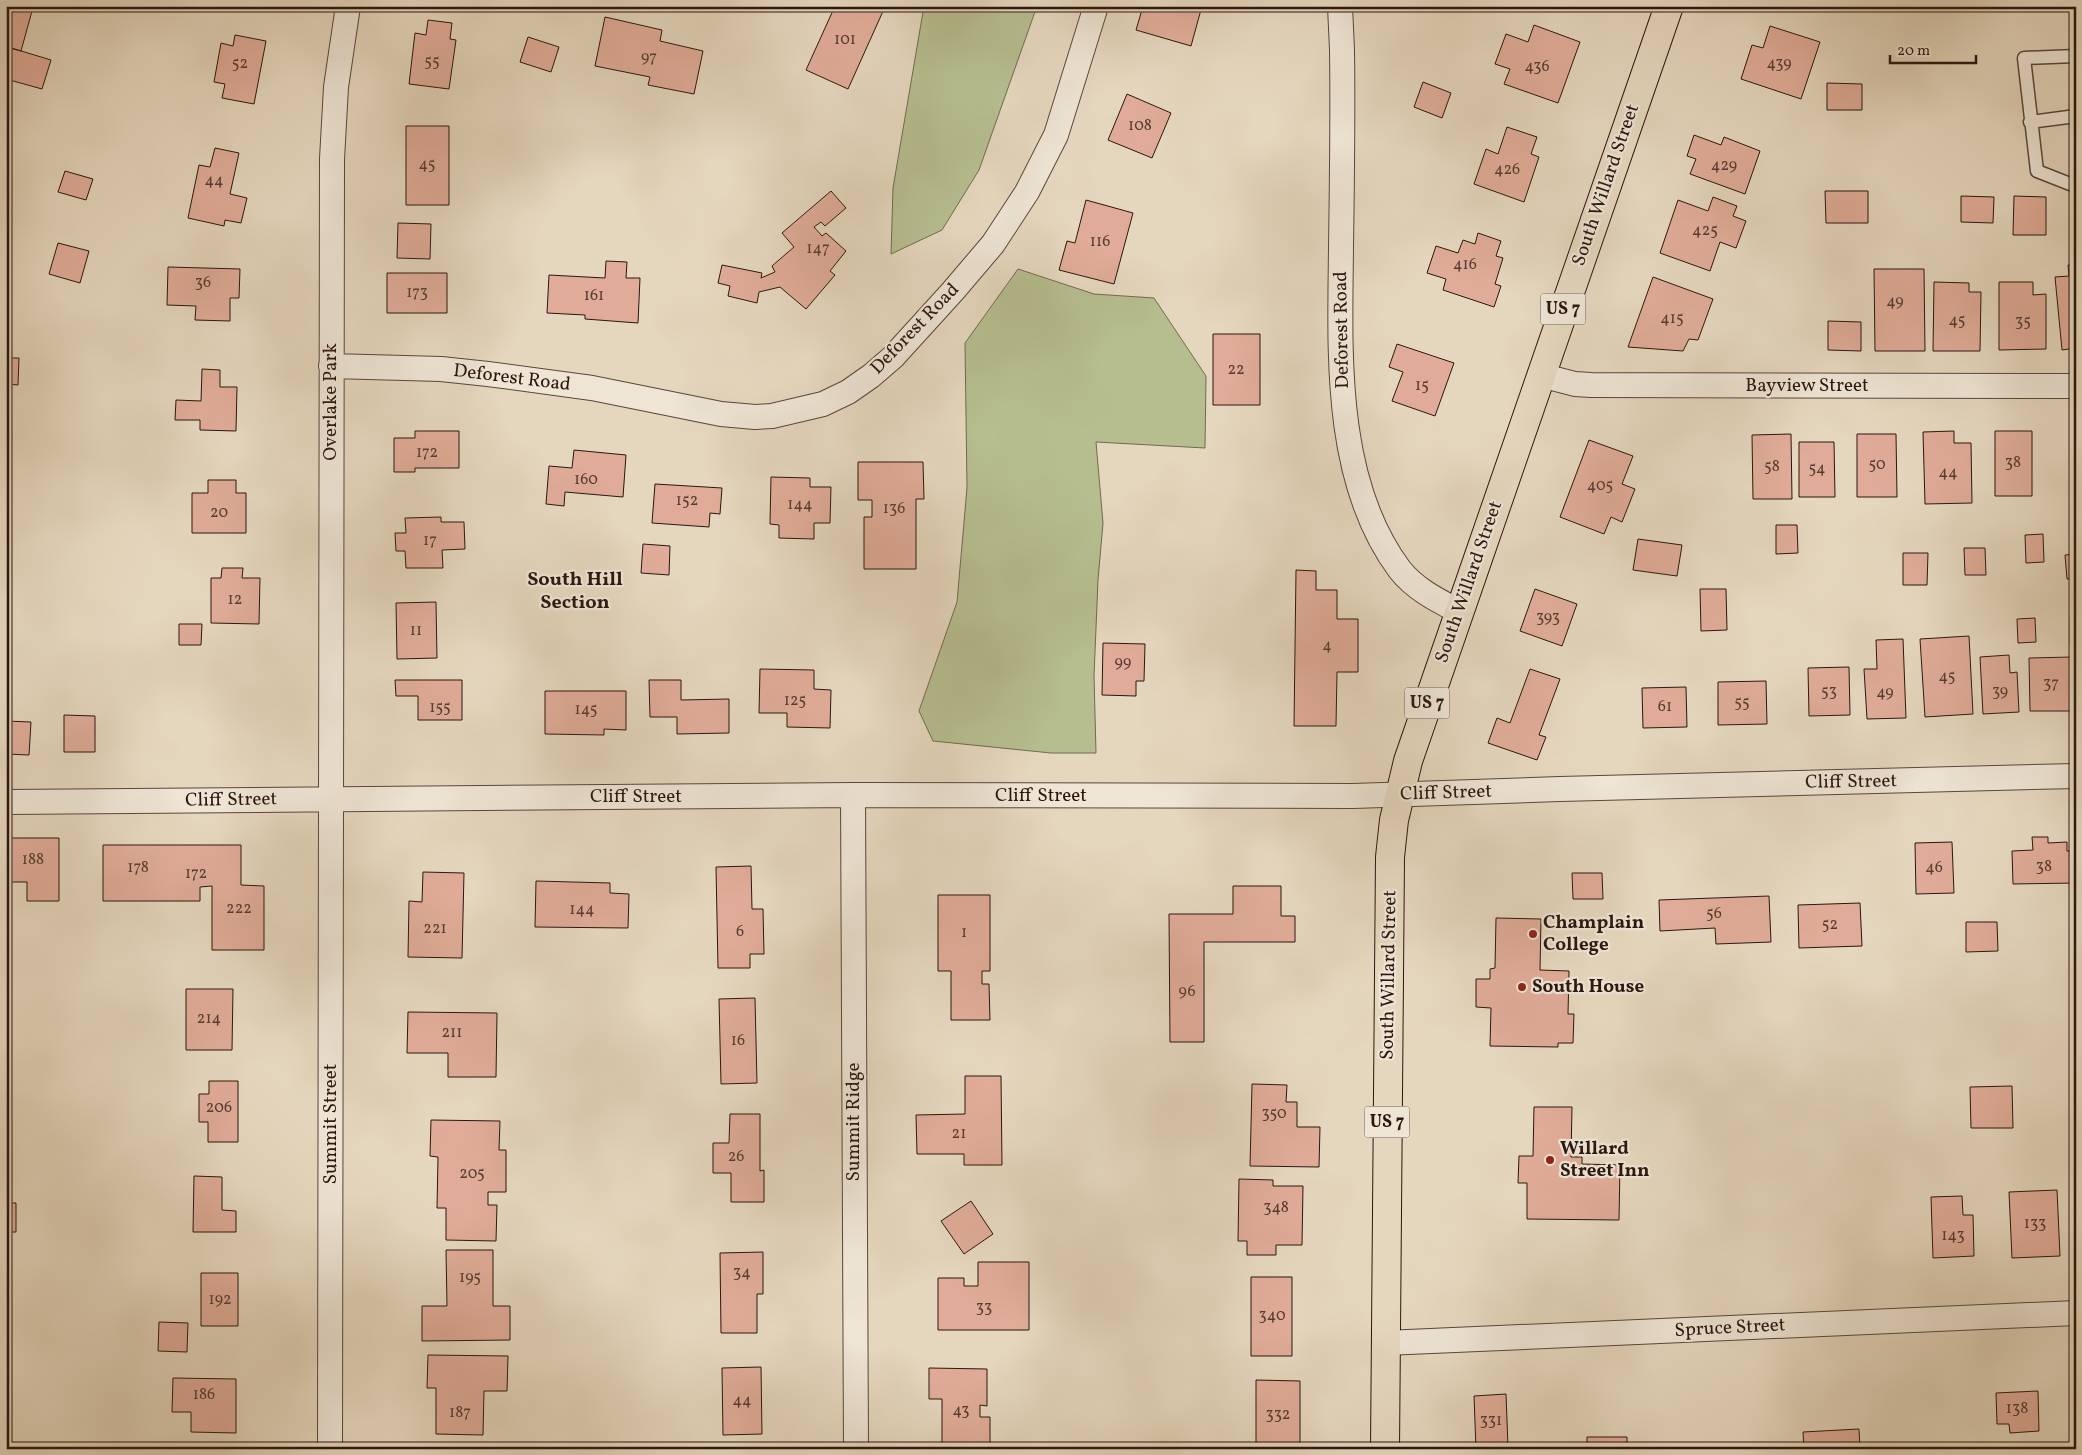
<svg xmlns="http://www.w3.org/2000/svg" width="2082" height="1455" font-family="Vollkorn,serif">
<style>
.green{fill:#b6be90;stroke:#706a50}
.building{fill:#e0ac99;stroke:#2b160f}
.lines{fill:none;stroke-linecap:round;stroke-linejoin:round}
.lane-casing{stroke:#5a463b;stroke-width:15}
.street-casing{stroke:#5a463b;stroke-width:26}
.primary-casing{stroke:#2b160f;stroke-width:30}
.lane{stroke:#eee5d5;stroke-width:12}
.street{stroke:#eee5d5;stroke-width:24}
.primary{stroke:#e5d7be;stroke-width:28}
.poi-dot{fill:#8f2418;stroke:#eee5d5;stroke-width:2}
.labels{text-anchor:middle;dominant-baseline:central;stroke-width:4.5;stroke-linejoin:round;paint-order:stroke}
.number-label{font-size:16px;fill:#583c32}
.shield{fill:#eee5d5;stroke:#66544a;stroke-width:1}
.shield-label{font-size:18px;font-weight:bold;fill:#2b160f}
.street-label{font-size:19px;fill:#2b160f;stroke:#eee5d5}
.poi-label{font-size:19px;font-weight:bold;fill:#2b160f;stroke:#eee5d5;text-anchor:start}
.neighbourhood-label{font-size:20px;font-weight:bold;fill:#2b160f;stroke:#eee5d5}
</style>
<rect width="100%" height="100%" fill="#e5d7be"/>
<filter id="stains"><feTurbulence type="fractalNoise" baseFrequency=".004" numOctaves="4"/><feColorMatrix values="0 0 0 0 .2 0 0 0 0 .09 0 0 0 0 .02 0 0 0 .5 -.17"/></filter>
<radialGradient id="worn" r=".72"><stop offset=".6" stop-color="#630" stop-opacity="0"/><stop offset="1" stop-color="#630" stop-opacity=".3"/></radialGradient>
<!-- green -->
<path class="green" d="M924,6H1037L979,170L942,230L891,254L893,188Z
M1018,269L1094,294L1154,298L1206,376L1205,448L1096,442L1103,523L1098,580L1094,676L1096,753H1051L933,741L919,711L957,602L967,488L965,343Z"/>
<!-- building -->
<path class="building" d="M6,6H17L32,11L21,51L6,47Z
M835,6H877L884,9L848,89L806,70Z
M1143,6L1157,8V6H1202L1191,46L1136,30Z
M1989,6H2038V10L1989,9Z
M605,17L662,30L660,41L703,51L694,94L648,85L650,77L595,66Z
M428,20L452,23L450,39L456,40L449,89L409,84L415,33L426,35Z
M1534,25L1580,42L1558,103L1504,84L1510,69L1495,64L1506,34L1528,42Z
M1770,26L1820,42L1801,99L1741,79L1752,45L1763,48Z
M235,35L266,41L254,104L222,98L225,84L214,82L221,43L233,46Z
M528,37L559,47L551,72L520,62Z
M8,47L51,60L42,89L6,79Z
M1423,82L1451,93L1442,118L1414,107Z
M1827,83L1862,84V110H1827Z
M1127,94L1171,113L1152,158L1108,140Z
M406,126H449V205H406Z
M1507,127L1537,137L1531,154L1539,157L1524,202L1474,184L1486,149L1498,154Z
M1694,135L1721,145L1724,137L1760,151L1745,194L1690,174L1696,159L1687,156Z
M215,148L239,153L230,194L247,198L241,223L225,220L224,226L188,218L199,165L210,167Z
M65,171L93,179L86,200L58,192Z
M831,191L846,208L825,226L821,222L814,227L822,236L826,233L846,251L830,271L835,275L806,309L780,287L759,292L757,303L728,296L730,286L718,283L722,265L762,273L761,278L775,272L772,266L794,247L782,233Z
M1825,191H1868V223H1826Z
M1961,196L1994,197L1993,223L1961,222Z
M2014,196L2046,197V235H2013Z
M1713,197L1737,206L1733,216L1746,221L1736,248L1720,242L1710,271L1660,253L1678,200L1708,211Z
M1086,200L1133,213L1114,284L1059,270L1067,241L1075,243Z
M398,223L431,224L430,259L397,258Z
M1478,233L1501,241L1496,256L1503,258L1495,284L1501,286L1494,307L1443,290L1446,279L1427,273L1436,246L1458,253L1463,240L1475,244Z
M58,243L89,251L80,283L49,274Z
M606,261L627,262L626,278H640L638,323L585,319V315L547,313L549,275L605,278Z
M2068,265H2076V348L2062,350L2055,277L2069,276Z
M168,267L240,269L239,298H230V321L195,320L196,306L167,305Z
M1874,269H1924L1925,351H1875Z
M387,273H447V313H387Z
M1653,277L1713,299L1698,340L1689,339L1683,351L1628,347Z
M1934,282L1969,283V292H1981L1980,351H1933Z
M1999,282H2033V295L2046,294V349L1999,350Z
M1828,321L1861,322V351L1828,350Z
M1213,334H1260V405H1213Z
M1397,344L1454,363L1435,416L1392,401L1403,372L1389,367Z
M6,358H19L18,385L6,384Z
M202,369L220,370V387H237L236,431L200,430V420H175L176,400L201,401Z
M415,431H459V468H415V472H394V438H415Z
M1954,431V443H1971L1972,503L1925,504L1923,432Z
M1995,431H2032V496H1995Z
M1791,434L1792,499H1753L1752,435Z
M1857,434H1896L1897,497H1857Z
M1589,440L1633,456L1622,484L1635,489L1622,522L1611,517L1604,534L1560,517Z
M2076,440V467L2073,441Z
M1799,442H1834L1835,497H1799Z
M574,450L626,455L623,497L565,492L564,506L546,504L549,466L572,468Z
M858,462H923L924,499H916V569H864V517H872V500H858Z
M771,477L810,478V487H831L830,523H814V539L779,538V525L770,524Z
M208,480H236V493H246V533H192V493H208Z
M655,484L722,488L720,514L710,513L709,527L652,523Z
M441,517V522H464L465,549L442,550L443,568H406L405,551H396L395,533H406L405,518Z
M1776,525H1797L1798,553L1776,554Z
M2043,534L2044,562L2026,563L2025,535Z
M1638,539L1682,545L1677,576L1633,570Z
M643,544L670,546L669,575L641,573Z
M1964,548H1985L1986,575H1965Z
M1903,553H1928L1927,585H1903Z
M2076,554V579H2067L2065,555Z
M222,568H243L242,578H260L259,624L211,623V578H221Z
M1296,570L1316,571V590H1337V619H1358V672H1337L1336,726H1294Z
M1535,589L1577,604L1562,646L1520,631Z
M1700,589H1726L1727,630L1701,631Z
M436,602L437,658L397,659L396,603Z
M2070,617H2076V645H2070Z
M2035,618L2036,642L2018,643L2017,619Z
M179,624H202L201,645H179Z
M1969,636L1973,714L1925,717L1920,639Z
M1903,639L1906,718L1867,719L1864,669H1877L1876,640Z
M1103,643L1145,644L1144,681H1136V696L1102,695Z
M2009,655L2010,673L2017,672L2019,712L1983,714L1980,657Z
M2072,657L2073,711H2030L2029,658Z
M1849,667L1850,715L1809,716L1808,668Z
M760,669L814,670V689L831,690L830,728L787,727V713H759Z
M1530,669L1560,679L1539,735L1546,737L1537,760L1488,743L1497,718L1510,723Z
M395,680H462V720H418V696H396Z
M649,680H681V700L729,699V733L677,734V717H650Z
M1766,681L1767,724L1718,725V682Z
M1686,687L1687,727L1643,728L1642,688Z
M545,691H626V730L604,729V735L545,734Z
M64,715L95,716V752H64Z
M6,721L31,722L29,755L6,754Z
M2032,837H2048V843L2067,842V851H2076V883L2013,884L2012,851L2033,850Z
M6,838H59V901H27V882H6Z
M1952,842L1954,893L1916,894L1915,843Z
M103,845H241V885L264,886V950H212V886L200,887V901H103Z
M751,866L752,909H763L764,954H750V968H718L716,867Z
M423,872L464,873L462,958L408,957L409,901L422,902Z
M1572,873H1602L1603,899H1573Z
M536,881L610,883V893L629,894L628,928L535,927Z
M1233,886H1281V916H1295V942H1204V1042H1170L1169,914H1233Z
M938,895H990V971H982V984H989L990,1020H951V971H938Z
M1769,896L1771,942L1716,944L1715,928L1660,931L1659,900Z
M1860,903L1862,946L1799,948L1798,905Z
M1496,918L1541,919L1540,970L1569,971L1568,1014H1574L1573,1043H1558V1047L1490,1046L1491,1008L1476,1007V979H1490V969L1495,968Z
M1966,922H1997L1998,951L1966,952Z
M186,989H233L232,1050H186Z
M755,998L757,1083L721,1084L719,999Z
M408,1012L497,1013L496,1077H448V1053H407Z
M965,1076H1001L1002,1165H964V1154H917L916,1115L965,1114Z
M209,1081H238V1142H208V1122H199V1094H209Z
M1252,1084L1287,1085L1286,1102H1297V1127H1320L1319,1167L1250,1166Z
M2012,1086L2013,1128H1971L1970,1087Z
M1534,1107H1572L1571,1157H1582V1164L1620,1165L1619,1220L1527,1219V1183H1518L1519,1156H1533Z
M730,1114H760V1171L764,1170V1202H731V1173H713V1143H729Z
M431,1120L500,1121L499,1150H506V1192H488V1205H497L496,1241L446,1240V1208H437L438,1157L430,1156Z
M2072,1173H2076V1210H2074Z
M194,1176L222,1177V1210L236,1211V1232H193Z
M1239,1179L1273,1180V1186H1303L1302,1245H1276V1255H1247V1241H1238Z
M2057,1190L2060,1256L2012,1258L2009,1192Z
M1962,1196L1963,1215H1973L1974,1256L1933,1258L1931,1197Z
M971,1201L993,1234L964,1254L941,1221Z
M6,1203H16V1232H6Z
M2076,1225V1251H2075L2073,1226Z
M446,1250H493V1306H510V1340L422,1341V1306H447Z
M763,1252V1294H757V1333H721L720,1253Z
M978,1262H1029V1330H938V1278H964V1286H978Z
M201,1273H238V1326H201Z
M1251,1277H1292V1356H1251Z
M159,1322L188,1323L187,1352L158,1351Z
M428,1355L508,1356L507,1391H484L483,1435L436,1434V1388H427Z
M761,1367L762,1434L723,1435L722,1368Z
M929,1368L987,1369V1406L980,1405V1417H990V1449H942V1399H929Z
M173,1378L236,1379V1433L191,1432V1412H172Z
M1256,1380L1300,1381V1449H1256Z
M2038,1391L2039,1431L2010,1433L2009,1424H1997L1996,1393Z
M1506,1394L1508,1447L1476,1449L1474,1396Z
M1859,1429L1860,1449H1804L1803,1432Z
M1587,1437H1627V1447H1639V1449H1587Z"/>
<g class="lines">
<defs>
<path id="lane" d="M2076,56L2024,58L2037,171L2070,184L2076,183
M2030,122L2076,116"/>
<path id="street" d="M1340,6L1342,50C1343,116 1342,181 1341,247C1340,352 1333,481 1400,570C1415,589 1437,600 1458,611
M331,366L441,369L488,374L592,388L721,414L755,417L772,416L823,404L848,392L871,376L893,357L953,291L993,244L1027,192L1056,135L1096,6
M1540,375L1575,384L1591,385L2076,386
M853,795L856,1449
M6,802L853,795L1353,796L1560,789L2076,776
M1385,1343L2076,1313
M330,1449L332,159L336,87L348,6"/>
<path id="primary" d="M1385,1449L1390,857L1394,820L1408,761L1669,6"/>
</defs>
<!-- lane casing -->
<use href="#lane" class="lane-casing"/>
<!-- street casing -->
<use href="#street" class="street-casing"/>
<!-- primary casing -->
<use href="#primary" class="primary-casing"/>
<!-- lane -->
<use href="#lane" class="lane"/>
<!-- street -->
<use href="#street" class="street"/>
<!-- primary -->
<use href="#primary" class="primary"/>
</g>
<!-- markers -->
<g class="poi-dot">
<circle cx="1533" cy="934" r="5"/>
<circle cx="1522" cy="987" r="5"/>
<circle cx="1550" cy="1160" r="5"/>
</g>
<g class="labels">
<!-- number labels -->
<g class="number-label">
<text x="845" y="40">101</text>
<text x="649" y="58">97</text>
<text x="432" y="62">55</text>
<text x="240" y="64">52</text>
<text x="1779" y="64">439</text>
<text x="1537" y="67">436</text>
<text x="1140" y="126">108</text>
<text x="427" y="165">45</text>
<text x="1724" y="166">429</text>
<text x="1507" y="170">426</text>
<text x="214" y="181">44</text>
<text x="1705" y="231">425</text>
<text x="1100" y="242">116</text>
<text x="818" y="249">147</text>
<text x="1465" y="265">416</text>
<text x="203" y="283">36</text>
<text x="417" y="293">173</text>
<text x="594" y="296">161</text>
<text x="1895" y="302">49</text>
<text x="1672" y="319">415</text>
<text x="1957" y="321">45</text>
<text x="2023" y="322">35</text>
<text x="1236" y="370">22</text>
<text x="1422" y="386">15</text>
<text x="427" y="453">172</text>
<text x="2013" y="463">38</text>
<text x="1877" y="465">50</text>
<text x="1772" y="467">58</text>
<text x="1817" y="469">54</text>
<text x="1948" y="473">44</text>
<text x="586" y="480">160</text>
<text x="1600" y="486">405</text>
<text x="687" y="501">152</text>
<text x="800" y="505">144</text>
<text x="894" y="509">136</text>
<text x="219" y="513">20</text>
<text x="430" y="541">17</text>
<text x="235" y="600">12</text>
<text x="1548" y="618">393</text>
<text x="416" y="631">11</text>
<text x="1327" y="646">4</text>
<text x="1123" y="663">99</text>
<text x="1947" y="677">45</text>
<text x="2051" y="684">37</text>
<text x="1829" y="692">53</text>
<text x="2000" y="692">39</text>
<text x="1885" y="693">49</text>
<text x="795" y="701">125</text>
<text x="1742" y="703">55</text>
<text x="1665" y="707">61</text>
<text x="440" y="708">155</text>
<text x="586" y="710">145</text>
<text x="33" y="860">188</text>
<text x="2044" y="867">38</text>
<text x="138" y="868">178</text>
<text x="1934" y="868">46</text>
<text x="196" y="874">172</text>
<text x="239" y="909">222</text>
<text x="582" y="910">144</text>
<text x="1714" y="914">56</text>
<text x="1830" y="925">52</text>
<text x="435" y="929">221</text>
<text x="740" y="932">6</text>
<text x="964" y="933">1</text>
<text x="1187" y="992">96</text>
<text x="209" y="1019">214</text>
<text x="452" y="1033">211</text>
<text x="738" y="1041">16</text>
<text x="219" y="1108">206</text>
<text x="1274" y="1114">350</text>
<text x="959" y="1134">21</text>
<text x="736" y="1157">26</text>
<text x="472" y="1174">205</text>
<text x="1276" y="1208">348</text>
<text x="2035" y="1224">133</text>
<text x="1953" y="1236">143</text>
<text x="742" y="1273">34</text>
<text x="470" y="1278">195</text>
<text x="220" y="1300">192</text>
<text x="984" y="1308">33</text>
<text x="1272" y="1316">340</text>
<text x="204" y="1395">186</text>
<text x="742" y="1401">44</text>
<text x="2017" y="1409">138</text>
<text x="961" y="1411">43</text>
<text x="460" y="1413">187</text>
<text x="1278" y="1415">332</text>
<text x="1491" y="1421">331</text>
</g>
<!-- shield labels -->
<g class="shield">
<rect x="1540.5" y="293.5" width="45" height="31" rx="4"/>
<rect x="1404.5" y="687.5" width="45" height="31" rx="4"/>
<rect x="1364.5" y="1106.5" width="45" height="31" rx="4"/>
</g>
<g class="shield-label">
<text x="1563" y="309">US 7</text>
<text x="1427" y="703">US 7</text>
<text x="1387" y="1122">US 7</text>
</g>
<!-- street labels -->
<g class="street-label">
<text transform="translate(1606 185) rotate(-71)">South Willard Street</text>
<text transform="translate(915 329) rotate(-46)">Deforest Road</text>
<text transform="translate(1342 330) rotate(-91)">Deforest Road</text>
<text transform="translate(512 378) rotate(7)">Deforest Road</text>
<text x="1807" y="386">Bayview Street</text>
<text transform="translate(331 402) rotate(-90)">Overlake Park</text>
<text transform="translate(1469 582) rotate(-71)">South Willard Street</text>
<text transform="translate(1851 782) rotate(-1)">Cliff Street</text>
<text transform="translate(1446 793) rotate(-2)">Cliff Street</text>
<text x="1041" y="796">Cliff Street</text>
<text x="636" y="797">Cliff Street</text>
<text transform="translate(231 800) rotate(-1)">Cliff Street</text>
<text transform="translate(1389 975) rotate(-89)">South Willard Street</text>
<text transform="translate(854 1122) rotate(-90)">Summit Ridge</text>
<text transform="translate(331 1124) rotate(-90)">Summit Street</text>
<text transform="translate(1730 1328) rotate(-3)">Spruce Street</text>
</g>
<!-- poi labels -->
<g class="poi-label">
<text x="1543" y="923">Champlain<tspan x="1543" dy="22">College</tspan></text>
<text x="1532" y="987">South House</text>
<text x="1560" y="1149">Willard<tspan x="1560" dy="22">Street Inn</tspan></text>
</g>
<!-- neighbourhood labels -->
<g class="neighbourhood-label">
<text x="575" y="580">South Hill<tspan x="575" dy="23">Section</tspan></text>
</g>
</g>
<!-- margin -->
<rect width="2082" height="1455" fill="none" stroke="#e5d7be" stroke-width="25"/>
<rect x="8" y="8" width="2067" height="1440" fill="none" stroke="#2b160f" stroke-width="2.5"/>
<rect x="12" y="12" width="2057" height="1430" fill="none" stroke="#2b160f"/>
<!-- scale -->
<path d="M1890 55v8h86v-8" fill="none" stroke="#2b160f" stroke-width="2.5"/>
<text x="1897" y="55" font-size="15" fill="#2b160f" stroke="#eee5d5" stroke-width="4" paint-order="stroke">20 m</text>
<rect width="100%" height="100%" filter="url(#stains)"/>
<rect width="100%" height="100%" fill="url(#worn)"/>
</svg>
